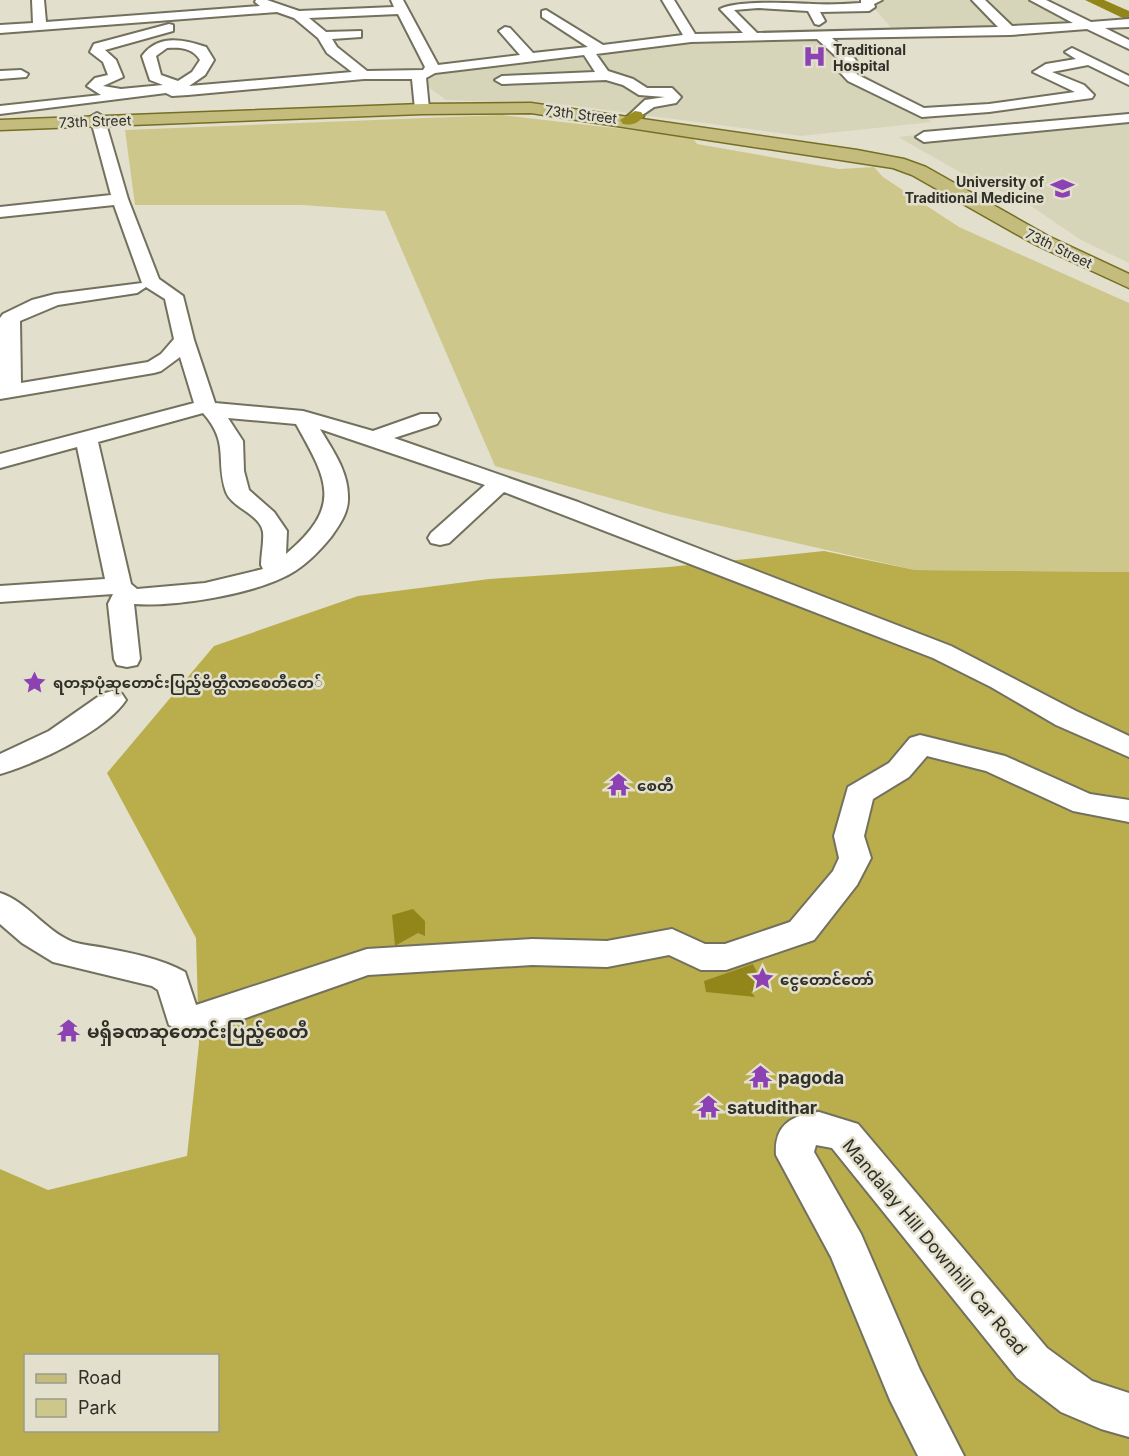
<svg xmlns="http://www.w3.org/2000/svg" width="1129" height="1456" font-family="Inter,'Noto Sans Myanmar',sans-serif">
<style>
.built{fill:#d7d5b9}
.green{fill:#cec78c}
.forest{fill:#baae4c;fill-rule:evenodd}
.water{fill:#92861b}
.lines{fill:none;stroke-linecap:round;stroke-linejoin:round}
.river{fill:#92861b;fill-rule:evenodd}
.minor-casing{stroke:#73715e;stroke-width:4}
.major-casing{stroke:#766e25;stroke-width:3}
.highway-casing{stroke:#766e25;stroke-width:3}
.minor{fill:#fff;fill-rule:evenodd}
.major{fill:#c3bc7c;fill-rule:evenodd}
.highway{fill:#9b8f24;fill-rule:evenodd}
.labels{text-anchor:middle;dominant-baseline:central;stroke-width:5;stroke-linejoin:round;paint-order:stroke}
.far-poi-label{font-size:14px;font-weight:bold;fill:#313028;stroke:#e2e0cc;text-anchor:start}
.far-street-label{font-size:14px;fill:#313028;stroke:#e2e0cc}
.poi-label{font-size:15px;font-weight:bold;fill:#313028;stroke:#e2e0cc;text-anchor:start}
.near-poi-label{font-size:18px;font-weight:bold;fill:#313028;stroke:#e2e0cc;text-anchor:start}
.near-street-label{font-size:18px;fill:#313028;stroke:#e2e0cc}
</style>
<rect width="100%" height="100%" fill="#e2e0cc"/>
<!-- built -->
<path class="built" d="M867,0H1027L1074,25L893,30Z
M814,38L932,122L801,136L568,105L446,100L428,87L422,76V69L661,43Z
M1129,112V263L1081,240L1022,200L970,178L898,137Z"/>
<!-- green -->
<path class="green" d="M502,115L692,137L697,144L839,169L874,167L883,177L959,227L1129,303V572L915,570L664,513L495,466L385,211L302,205H135L125,130Z"/>
<!-- forest -->
<path class="forest" d="M824,551L915,570L1129,572V1456H0V1169L48,1190L187,1156L199,1043L196,938L107,773L214,646L358,596L489,579L669,567ZM26,1356H218V1430H26Z"/>
<!-- water -->
<path class="water" d="M413,909L425,921V936L418,933L395,946L392,915Z
M753,964L763,985L751,992L755,997L706,992L704,981Z"/>
<g class="lines">
<!-- river -->
<path class="river" d="M1085,0H1104L1129,11V21Z"/>
<defs>
<path id="minor" d="M32,0H44L46,22L260,6L255,2L256,0H267L299,11L394,7L391,0H403L438,65L520,55L499,31L505,27L510,28L533,53L588,47L542,17V11L546,10L603,45L683,35L662,0H674L695,34L743,33L720,9C738,0 790,3 813,4C829,5 845,4 861,3V0H882L874,4L875,7L869,11L820,12L825,21L819,25L815,24L808,11L758,8L734,10L757,33L998,27L972,0H985L1012,26L1073,23L1030,0H1046L1091,22L1129,19V27L1105,28L1129,40V49L1087,29L1010,35L832,38L855,59L857,62L851,68L858,75L924,108L989,104L1075,92L1033,72L1046,64L1076,59L1065,52L1072,48L1129,76V85L1088,65L1052,72L1084,85L1094,95L1092,98L989,112L922,117L848,81L836,68L842,62L817,39L691,42L596,54L608,71L633,79L647,88H672L681,97L676,103L654,107L635,120L628,116L645,100L665,97L639,95L623,85L606,80L502,84L495,80L502,76L595,72L584,55L435,73L426,78L429,109L422,113L415,109L412,79H364L188,95L172,96L166,93L0,114V106L101,95L87,86L95,78L108,75L103,62L90,52L94,44L169,24L173,25V31L105,50L116,60L123,77L103,86L121,89L163,85L150,80L142,56C158,34 183,39 206,47L214,60L205,75L189,86L352,72L327,53L318,38L294,18L277,12L0,33V25L33,23ZM398,14L425,67L423,70L367,71L337,47L332,39L361,37V31L326,32L309,18ZM167,48C180,47 193,48 200,60L192,72L178,81L161,75L156,56Z
M21,70L28,74L26,77L0,79V71Z
M97,113L104,117L128,199L159,279L183,296L194,340L215,403L303,411L373,431L421,414H437L440,419L437,424L394,438L578,502L951,646L1076,711L1129,736V757L1056,725L991,687L933,658L504,492L449,543L440,545L431,543L428,538L431,533L485,485L320,429C332,449 348,471 348,496C349,512 340,524 331,537C318,553 301,570 282,578C246,595 174,607 134,604L140,659L137,665L127,667L117,665L114,659L108,604L113,594L0,602V586L105,579L77,447L0,468V454L194,403L180,357L161,371L154,373L0,399V318L3,314L32,300L55,294L142,283L114,205L0,217V207L111,195L90,117ZM146,287L165,299L174,339L161,354L148,362L21,383L20,321L58,305L137,293ZM203,413C230,443 215,460 226,492C232,508 260,514 263,532C264,542 261,555 261,565L263,569L205,583L137,589L131,584L98,442ZM228,418L296,424C328,481 343,506 286,554L287,531L274,512L249,490L244,471L243,441Z
M1129,114V122L924,142L916,137L924,132Z
M112,691L122,694L126,700C106,731 35,764 0,774V754L49,731L102,694Z
M920,735L1005,756L1090,794L1129,800V822L1073,811L986,771L927,756L909,777L873,799L864,836L871,858L857,885L814,940L726,970H701L669,955L607,967L532,965L368,975L203,1033L189,1034L169,1025L158,990L152,986L53,962L22,943L0,924V893C28,902 45,931 73,942C83,945 95,946 105,948C131,953 162,959 185,972L196,1005L367,949L532,939L607,941L672,929L705,944H725L790,922L833,871L839,858L834,836L848,787L889,763L910,738Z
M819,1112L858,1124L1047,1348L1092,1381L1129,1393V1437L1101,1429L1061,1412L1017,1378L832,1148L816,1145L814,1152L861,1234L920,1370L964,1456H918L890,1400L831,1257L776,1155C774,1126 790,1115 819,1112Z"/>
<path id="major" d="M531,103L857,150L904,159L926,167L1048,236L1129,274V288L1034,244L912,175L893,168L531,113L422,114L0,130V120L422,104Z"/>
<path id="highway" d="M635,111L641,112L644,116C638,123 632,126 623,124L620,120Z"/>
</defs>
<!-- minor casing -->
<use href="#minor" class="minor-casing"/>
<!-- major casing -->
<use href="#major" class="major-casing"/>
<!-- highway casing -->
<use href="#highway" class="highway-casing"/>
<!-- minor -->
<use href="#minor" class="minor"/>
<!-- major -->
<use href="#major" class="major"/>
<!-- highway -->
<use href="#highway" class="highway"/>
</g>
<!-- icons -->
<defs>
<symbol id="hospital-bare" viewBox="-9 -9 18 18"><path d="M-5-5h3v3.5h4V-5h3V5h-3V1.5h-4V5h-3Z" fill="#8d42b3" stroke="#e2e0cc" stroke-width="2.5" paint-order="stroke"/></symbol>
<symbol id="university-bare" viewBox="-9 -9 18 18"><path d="M0-5L7-2L0 1L-7-2ZM-4 1L0 2.5L4 1V4Q0 6-4 4Z" fill="#8d42b3" stroke="#e2e0cc" stroke-width="2.5" paint-order="stroke"/></symbol>
<symbol id="sight-bare" viewBox="-9 -9 18 18"><path d="M0-6L1.8-2.2L6-1.7L2.9 1.2L3.7 5.4L0 3.3L-3.7 5.4L-2.9 1.2L-6-1.7L-1.8-2.2Z" fill="#8d42b3" stroke="#e2e0cc" stroke-width="2.5" paint-order="stroke"/></symbol>
<symbol id="temple-bare" viewBox="-9 -9 18 18"><path d="M0-6L5-2H3V0L6.5 2.5H4V6H1.5V3h-3V6H-4V2.5H-6.5L-3 0V-2H-5Z" fill="#8d42b3" stroke="#e2e0cc" stroke-width="2.5" paint-order="stroke"/></symbol>
</defs>
<g fill-rule="evenodd">
<use href="#hospital-bare" x="798" y="40" width="33" height="33"/>
<use href="#university-bare" x="1046" y="172" width="33" height="33"/>
<use href="#sight-bare" x="18" y="666" width="33" height="33"/>
<use href="#temple-bare" x="602" y="768" width="33" height="33"/>
<use href="#sight-bare" x="746" y="962" width="33" height="33"/>
<use href="#temple-bare" x="52" y="1014" width="33" height="33"/>
<use href="#temple-bare" x="744" y="1060" width="33" height="33"/>
<use href="#temple-bare" x="692" y="1090" width="33" height="33"/>
</g>
<g class="labels">
<!-- far-poi labels -->
<g class="far-poi-label">
<text x="833" y="49">Traditional<tspan x="833" dy="16">Hospital</tspan></text>
<text x="1044" y="181" text-anchor="end">University of<tspan x="1044" dy="16">Traditional Medicine</tspan></text>
</g>
<!-- far-street labels -->
<g class="far-street-label">
<text transform="translate(581 114) rotate(7)">73th Street</text>
<text transform="translate(95 121) rotate(-2)">73th Street</text>
<text transform="translate(1059 248) rotate(26)">73th Street</text>
</g>
<!-- poi labels -->
<g class="poi-label">
<text x="53" y="682">ရတနာပုံဆုတောင်းပြည့်မိတ္ထီလာစေတီတေ်</text>
<text x="637" y="785">စေတီ</text>
<text x="780" y="979">ငွေတောင်တော်</text>
</g>
<!-- near-poi labels -->
<g class="near-poi-label">
<text x="87" y="1031">မရှိခဏဆုတောင်းပြည့်စေတီ</text>
<text x="778" y="1077">pagoda</text>
<text x="727" y="1107">satudithar</text>
</g>
<!-- near-street labels -->
<g class="near-street-label">
<text transform="translate(935 1247) rotate(50)">Mandalay Hill Downhill Car Road</text>
</g>
</g>
<!-- legend -->
<rect x="24" y="1354" width="195" height="78" fill="#e2e0cc" stroke="#9b9a8a" stroke-width="1.5"/>
<rect x="36" y="1374" width="30" height="9" fill="#c3bc7c" stroke="#9b9a8a" stroke-width="1.5"/>
<text x="78" y="1384" font-size="18" fill="#313028">Road</text>
<rect x="36" y="1399" width="30" height="18" fill="#cec78c" stroke="#9b9a8a" stroke-width="1.5"/>
<text x="78" y="1414" font-size="18" fill="#313028">Park</text>
</svg>
